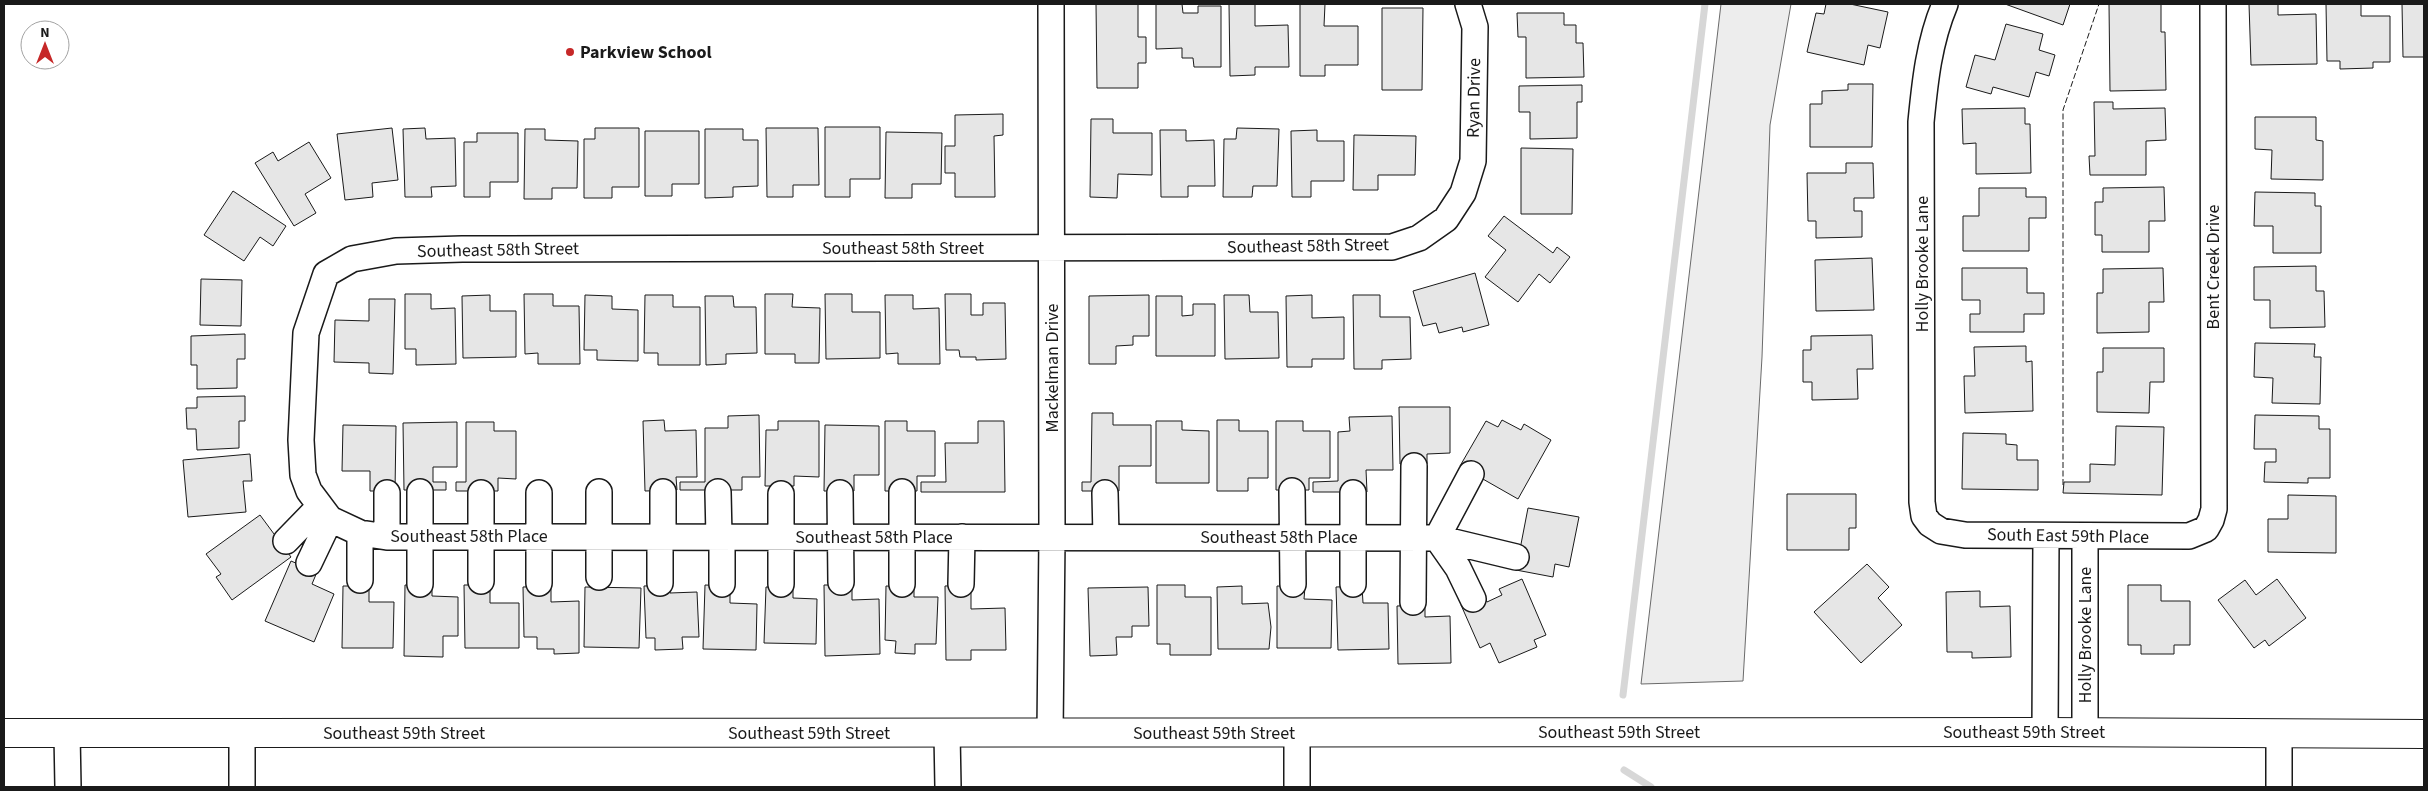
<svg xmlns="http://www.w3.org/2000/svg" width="2428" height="791" font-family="'Source Sans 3',sans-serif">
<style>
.built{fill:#ededed;stroke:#6a6a6a}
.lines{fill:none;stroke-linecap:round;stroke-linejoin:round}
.stream{stroke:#d7d7d7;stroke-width:7}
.building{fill:#e6e6e6;stroke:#1a1a1a}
.minor-casing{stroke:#1a1a1a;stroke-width:28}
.major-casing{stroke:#1a1a1a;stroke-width:30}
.minor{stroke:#fff;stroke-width:25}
.major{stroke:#fff;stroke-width:28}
.fence{stroke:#1a1a1a;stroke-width:1;stroke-dasharray:6 2.5;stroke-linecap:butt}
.poi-dot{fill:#c62828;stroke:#fff;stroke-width:2}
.labels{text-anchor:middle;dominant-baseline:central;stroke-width:4;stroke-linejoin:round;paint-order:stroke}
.poi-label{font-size:18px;font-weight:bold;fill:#1a1a1a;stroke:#fff;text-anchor:start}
.street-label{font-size:18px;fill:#1a1a1a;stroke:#fff}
</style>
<rect width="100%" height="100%" fill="#fff"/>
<!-- built -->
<path class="built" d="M1721,4H1791L1770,125L1762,357L1743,681L1641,684Z"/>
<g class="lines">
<!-- stream -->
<path class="stream" d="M1623,695L1705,4
M1624,770L1651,787"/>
</g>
<!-- building -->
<path class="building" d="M1096,4H1138V37H1146V63H1138V88H1097Z
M1156,4H1182L1183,13H1198V6H1221V67H1194L1193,58H1182V48L1156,49Z
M1229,4H1255V26L1288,25L1289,67H1255V75L1230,76Z
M1300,4H1325L1324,26H1358V65H1325V76H1300Z
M1826,4H1850L1888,12L1880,48L1868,45L1864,65L1807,52L1816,13L1824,14Z
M2005,4H2070L2063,25Z
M2109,4H2161V32H2165L2166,90L2110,91Z
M2249,4H2278V15L2316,14L2317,64L2251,65Z
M2326,4H2361V16H2390V62H2373V68L2340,69V61H2327Z
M2402,4H2424V57H2403Z
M1382,8H1423L1422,90H1382Z
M1517,13H1564V25H1576V43H1583L1584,77L1526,78V37H1518Z
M2006,24L2043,34L2039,50L2055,55L2049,76L2036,72L2029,97L1993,87L1991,94L1966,87L1975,55L1995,60Z
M1848,84H1873L1872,147H1810V104H1822V91L1848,90Z
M1582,85V102H1577V138L1530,139V112H1519V86Z
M2094,102H2113V109L2165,108L2166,140L2146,141V175H2090L2089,156H2095Z
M2025,108V124H2030L2031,173L1976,174V143L1963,144L1962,109Z
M1003,114V135L994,136L995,197H955V173H945V146H955V115Z
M2255,117H2316V140L2323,141V180L2271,179L2272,150L2255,149Z
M1091,119H1113V133H1152V175L1118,174L1117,198L1090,197Z
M825,127H880V179H850V197H825Z
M392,128L398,180L372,183L373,197L345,200L337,134Z
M425,128L426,139L455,138L456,186L431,187L432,197H405L403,129Z
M595,128H639V187H612V198H584V139H595Z
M766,128H818L819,185H793V197H767Z
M1237,128L1279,129L1277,186H1253L1252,197H1223L1224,139H1236Z
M525,129H545V140L578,141L577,188H552V199H524Z
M705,129H743V140H758V186L733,187V197L705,198Z
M1160,130H1186V141L1214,140L1215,186H1188V197H1161Z
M1317,130V141H1344V181H1311V197H1292L1291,131Z
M645,131H699V184H672V196H645Z
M886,132L942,133L941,184H912V198H885Z
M477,133H518V182H490V197H464V142H477Z
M1354,135L1416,136L1415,175H1378V190H1353Z
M309,142L331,178L305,194L316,213L294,226L255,163L273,152L278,161Z
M1521,148L1573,149L1572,214H1521Z
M1846,163H1873L1874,198H1854V211H1862V237L1816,238V221H1808L1807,173H1846Z
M2164,187L2165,221H2149V252H2102V235H2095V202H2103V188Z
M1979,188H2026V197H2046V218H2029V251H1963V216H1979Z
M233,191L286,226L273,246L260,237L244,261L204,235Z
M2255,192L2315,193V206H2321V253H2273V226H2254Z
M1504,216L1553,253L1557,247L1570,257L1550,283L1539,274L1518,302L1485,277L1506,250L1488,236Z
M1872,258L1874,310L1816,311L1815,260Z
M2316,266V291H2324L2325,327L2270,328V300H2254V267Z
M1962,268H2027V293H2044V314H2024V332H1970V314H1980V300H1962Z
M2163,268L2164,302H2149V332L2097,333V293H2103V269Z
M1475,273L1489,325L1463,332L1462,327L1439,333L1436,323L1423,326L1413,291Z
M201,279L242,280L241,326L200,325Z
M405,294H431V309L455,308L456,364L416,365V349H405Z
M524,294H553V306H579L580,364H538V353L525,354Z
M765,294H793L792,307L820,308L819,363H795V354H765Z
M825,294H852V312H880V358L826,359Z
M945,294H971V315H983V303H1005L1006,359L976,360V357H960L959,350H946Z
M490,295V311H516V357L463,358L462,296Z
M585,295L612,296V309L638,310V361L597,360V350H584Z
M645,295H673V307H700V365H658V353H644Z
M885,295H913V309L939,308L940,364H898V353L886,354Z
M1149,295V336H1133V345L1116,346V364H1089V296Z
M1224,295H1249L1250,312H1278L1279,358L1225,359Z
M1312,295V318L1344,317V359H1312V367H1287L1286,296Z
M1353,295H1380V317H1410L1411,359L1382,360V369H1354Z
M705,296H733L734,307H756L757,353L726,354V364L706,365Z
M1156,296H1182V316L1193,315V304H1215V356H1156Z
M369,299H395L393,374L369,373V363L334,362L335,320L369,321Z
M245,334V359H237V388L197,389V365H191V336Z
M1872,335L1873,369H1857L1858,399L1812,400V382H1803V350H1811V336Z
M2255,343L2315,344L2314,357H2321L2320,404L2272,403L2273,378L2254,377Z
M2026,346V362L2032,361L2033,411L1965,413L1964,376H1975L1974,347Z
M2103,348H2164V382H2150L2149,413L2097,412V372H2103Z
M245,396V421H239V448L197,450L196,429H187L186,408H197V397Z
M1399,407H1450V453L1427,454V464H1400Z
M1092,413H1113V425H1151V466H1119V491H1082V482H1091Z
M759,415L760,477H742V490H680V482H705V428H728V416Z
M2255,415L2319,416V429H2330V478H2308V483L2264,482L2265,462H2276V449H2254Z
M1392,416L1393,470H1366L1367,492H1313V482L1338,481V432L1350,431L1349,417Z
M664,420L665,431L696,430L697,477H676L677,490L645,491L643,421Z
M1217,420H1239V431H1268V478H1248V491H1217Z
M1502,420L1521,430L1524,424L1551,440L1518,499L1460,466L1486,421L1498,427Z
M778,421H819V477L794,476V486H765L766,430H778Z
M885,421H907V431H935V476H917V491H885Z
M978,421H1004L1005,492H921V482H946L945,443H978Z
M1156,421H1182V430L1209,431V483H1156Z
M1276,421H1303V431H1330V478H1309V490H1276Z
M457,422V467H433V482H446V490H404L403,423Z
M466,422H494V431H516V479L498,478V491H456V482H466Z
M343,425L396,426L395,491H370V471H342Z
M825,425L879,426V475H854V491H824Z
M2116,426L2164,427L2162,495L2063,493L2064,482H2090V464L2115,465Z
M1963,433L2006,434V444L2017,445V460H2038V490L1962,489Z
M250,454L252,481H243L246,512L188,517L183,460Z
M1787,494H1856V528H1849V550H1787Z
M2288,495L2336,496V553L2268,552V519H2288Z
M1528,508L1579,517L1569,567L1555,564L1553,577L1516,570Z
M260,515L291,557L232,600L216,577L221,574L206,554Z
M291,561L317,572L312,584L334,594L314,642L265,621Z
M1867,564L1889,587L1878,598L1902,625L1861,663L1814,612Z
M1522,579L1546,635L1534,640L1537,647L1499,663L1490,643L1480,648L1461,605L1484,595L1487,602L1502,595L1499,589Z
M2277,579L2306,618L2269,646L2265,640L2254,648L2218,600L2245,580L2256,595Z
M405,585L432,586V596L458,597V636H443V657L404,656Z
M464,585H490V603H519V648H465Z
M670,585V593L697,592L699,637H682L683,649L655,650V638H646L644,586Z
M705,585L730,586V603L757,604L756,650L703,649Z
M824,585H852V600L879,599L880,654L825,656Z
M971,585V609L1005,608L1006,650H971V660H946L945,586Z
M1157,585H1185V597H1211V655H1170V644H1157Z
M2128,585H2161V601H2190V645H2174V654H2141V645H2128Z
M343,586H369V602H394L393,648H342Z
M551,586V602L579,601V653L554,654V649H537V637H524L523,587Z
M886,586L914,587V597H938L936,644H915V654L895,653L896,641L885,640Z
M1242,586V604L1268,603L1271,627L1269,649H1218L1217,587Z
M1277,586L1305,587L1304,599L1332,600L1331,648H1277Z
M1362,586L1363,603H1388L1389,649L1338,650L1336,587Z
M585,587L641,588L639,648L584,647Z
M766,587H793V598L817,599L816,644L764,643Z
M1148,587L1149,626H1132V637H1116L1117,655L1090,656L1088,588Z
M1980,591V607L2010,606L2011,657L1972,658V652H1947L1946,592Z
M1425,605V617L1450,616L1451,663L1398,664L1397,606Z"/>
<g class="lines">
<defs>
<path id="minor" d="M1468,4L1475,27L1473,161L1463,193L1446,219L1419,238L1392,247L462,249L396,251L352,259L326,274L306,333L301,440L303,475L309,491L330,519L360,533L387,537L1437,538L1516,557
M1945,4C1929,42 1925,81 1921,122L1922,502L1924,516L1930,524L1941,531L1965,535L2189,536L2206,529L2211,520L2214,509L2213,4
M1471,474L1437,538L1458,568L1473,599
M1292,491L1293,584
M420,492V584
M599,492V577
M663,492V537
M718,492L719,537
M902,492V584
M387,493V537
M840,493L841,582
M1105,493L1106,537
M1353,493V584
M781,494V584
M360,533V580
M286,541L319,507
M309,563L330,519
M481,581V493
M539,583V493
M660,583V537
M722,584V537
M961,584L962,537
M1413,602L1414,466
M2045,732L2046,537
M2085,732V537
M67,733L68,787
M242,733V787
M947,733L948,787
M1050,733L1052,537L1051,4
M1297,733V787
M2279,733V787"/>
<path id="major" d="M4,733L2045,732L2424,734"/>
</defs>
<!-- minor casing -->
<use href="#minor" class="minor-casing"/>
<!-- major casing -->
<use href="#major" class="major-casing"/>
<!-- minor -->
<use href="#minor" class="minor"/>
<!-- major -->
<use href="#major" class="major"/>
<!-- fence -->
<path class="fence" d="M2063,485V110L2099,4"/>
</g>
<!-- markers -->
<circle class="poi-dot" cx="570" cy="52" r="5"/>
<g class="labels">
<!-- poi labels -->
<g class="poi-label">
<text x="580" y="52">Parkview School</text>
</g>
<!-- street labels -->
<g class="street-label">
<text transform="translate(1474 98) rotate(-89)">Ryan Drive</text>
<text transform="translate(1308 246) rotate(-1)">Southeast 58th Street</text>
<text x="903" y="248">Southeast 58th Street</text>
<text transform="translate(498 250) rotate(-1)">Southeast 58th Street</text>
<text transform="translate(1922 264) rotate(-90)">Holly Brooke Lane</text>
<text transform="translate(2213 267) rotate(-90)">Bent Creek Drive</text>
<text transform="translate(1052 368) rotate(-90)">Mackelman Drive</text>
<text x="469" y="536">Southeast 58th Place</text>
<text transform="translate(2068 536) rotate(1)">South East 59th Place</text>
<text x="874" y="537">Southeast 58th Place</text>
<text x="1279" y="537">Southeast 58th Place</text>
<text transform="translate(2085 635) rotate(-90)">Holly Brooke Lane</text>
<text x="1619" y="732">Southeast 59th Street</text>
<text x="2024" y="732">Southeast 59th Street</text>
<text x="404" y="733">Southeast 59th Street</text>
<text x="809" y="733">Southeast 59th Street</text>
<text x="1214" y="733">Southeast 59th Street</text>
</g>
</g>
<!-- border -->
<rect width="2428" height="791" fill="none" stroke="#1a1a1a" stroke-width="10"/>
<!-- north arrow -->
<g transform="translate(45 45)"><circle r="24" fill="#ffffff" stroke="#a3a3a3"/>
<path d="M0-4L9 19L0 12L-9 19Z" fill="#c62828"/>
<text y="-8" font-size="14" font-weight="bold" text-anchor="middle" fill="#1a1a1a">N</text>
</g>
</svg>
